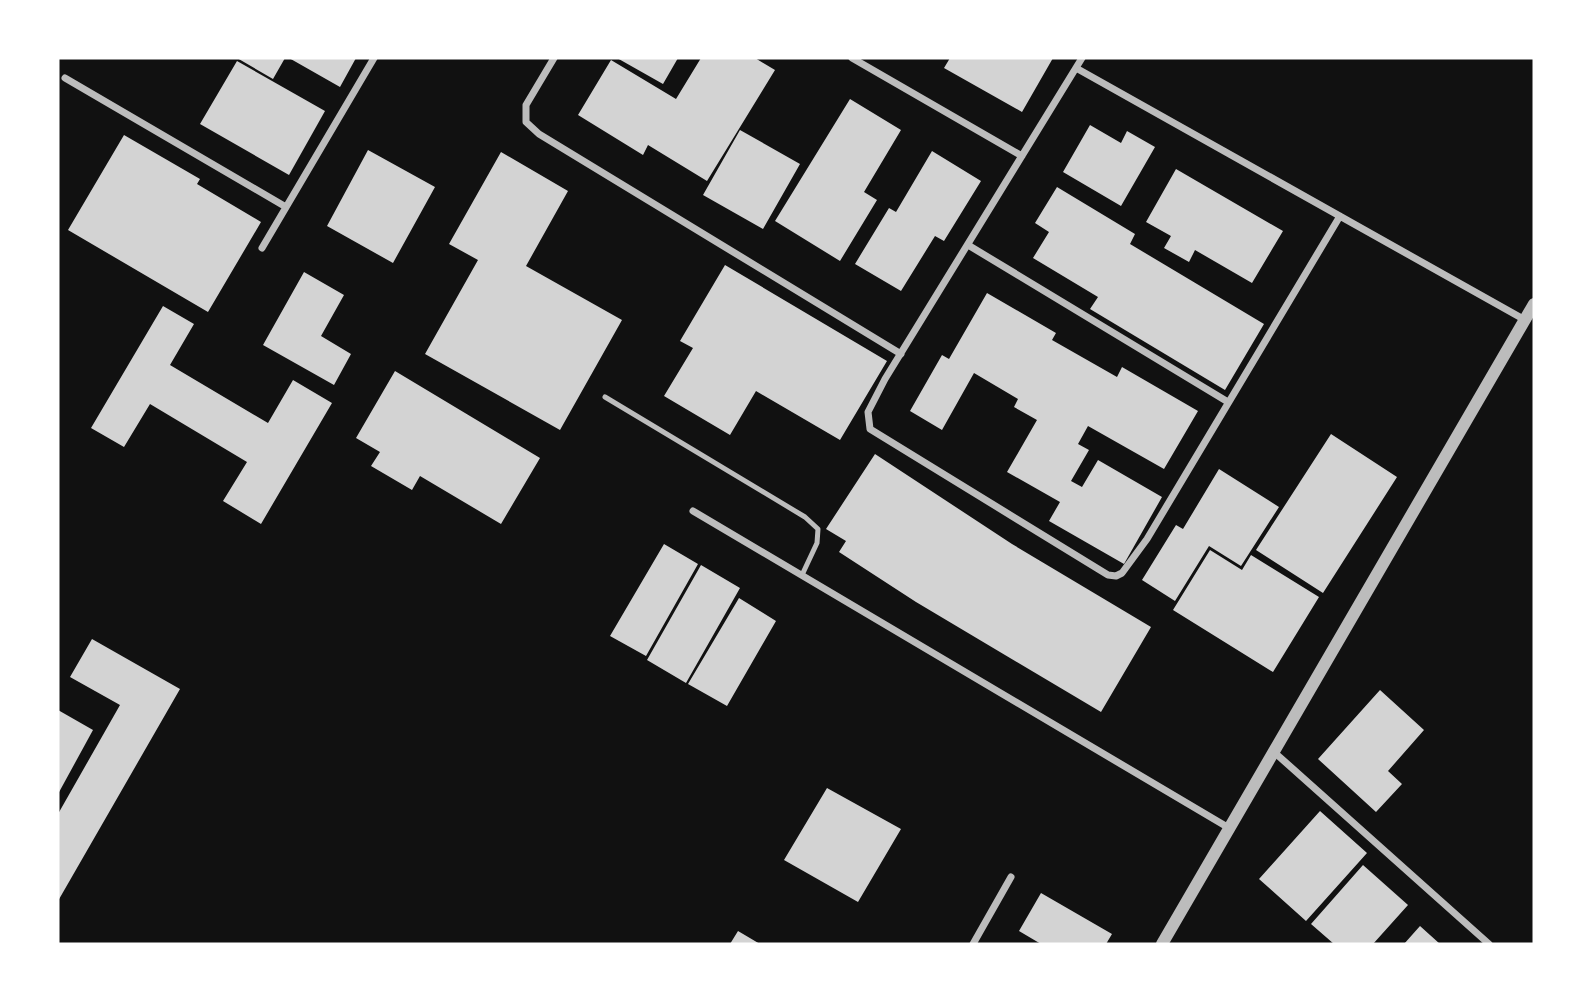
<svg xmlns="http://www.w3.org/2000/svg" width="1592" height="1002" font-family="Lato,sans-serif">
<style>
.building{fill:#d3d3d3}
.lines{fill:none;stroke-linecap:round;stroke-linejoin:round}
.service{stroke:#bcbcbc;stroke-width:5}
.minor{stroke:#bcbcbc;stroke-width:7}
.tertiary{stroke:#bcbcbc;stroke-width:12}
</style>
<rect width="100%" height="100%" fill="#111"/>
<!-- building -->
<path class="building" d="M237,58H285L273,79Z
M289,58H356L340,87Z
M617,58H678L663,84Z
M701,58H755L775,70L707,181L648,145L643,155L578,115L611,60L676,99Z
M950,58H1053L1022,112L944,68Z
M237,61L325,111L289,175L200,124Z
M850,99L901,130L864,192L877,200L840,261L775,221Z
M1090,125L1121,143L1127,131L1155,147L1121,206L1063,172Z
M740,130L800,164L763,229L703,195Z
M124,135L200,179L197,184L261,222L208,312L68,230Z
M368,150L435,187L393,263L327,226Z
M932,151L981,181L944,241L935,236L901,291L855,264L889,208L896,212Z
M501,152L568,191L526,266L622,320L560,430L425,354L478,260L449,244Z
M1176,169L1283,231L1252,283L1195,250L1189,262L1164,248L1171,236L1146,222Z
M1057,187L1135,234L1130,244L1264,324L1225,390L1090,309L1098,297L1033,258L1049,232L1035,223Z
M725,265L887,361L840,440L756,391L730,435L664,396L693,348L680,341Z
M304,272L344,295L321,336L351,354L334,385L263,345Z
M987,293L1056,333L1052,340L1117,377L1122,367L1198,411L1164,469L1088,426L1078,444L1089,450L1071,481L1082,487L1098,460L1162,497L1124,564L1049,521L1060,502L1007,472L1037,420L1014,407L1018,399L974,373L942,430L910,411L942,355L949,359Z
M163,306L194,324L170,365L268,423L293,380L332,403L261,524L223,501L247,462L150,404L124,447L91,428Z
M395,371L540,458L501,524L420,476L412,490L371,466L380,452L356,438Z
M1331,434L1397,477L1323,593L1256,550Z
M875,454L1012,544L1151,627L1101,712L916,602L839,552L846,541L826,529Z
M1219,469L1279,507L1241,566L1209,546L1175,601L1142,580L1176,525L1183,529Z
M664,544L698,564L646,656L610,636Z
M1210,550L1242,570L1251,555L1319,597L1273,672L1173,610Z
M701,565L740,588L686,683L647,660Z
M739,598L776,621L727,706L688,684Z
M92,639L180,689L58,901V814L120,705L70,677Z
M1380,690L1424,730L1388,771L1402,784L1376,812L1318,759Z
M58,710L93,730L58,794Z
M827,788L901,829L858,902L784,860Z
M1320,811L1367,853L1306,921L1259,879Z
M1363,865L1408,905L1373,944H1334L1311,924Z
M1041,893L1112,934L1106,944H1041L1019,931Z
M1420,926L1440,944H1404Z
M738,931L760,944H730Z"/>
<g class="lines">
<!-- service -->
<path class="service" d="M605,397L805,517L818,529L817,543L802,575"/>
<!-- minor -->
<path class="minor" d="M554,58L526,105V122L539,134L901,354
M852,58L1022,156
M1082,58L885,379L868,412L870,429L1108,575L1116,576L1122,573L1147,539L1340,216
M1076,68L1525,320
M65,78L286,207
M968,245L1228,402
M262,248L374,58
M693,511L1229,828
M1274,752L1489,944
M973,944L1011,877"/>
<!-- tertiary -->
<path class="tertiary" d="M1162,944L1534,304"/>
</g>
<!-- border -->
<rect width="1592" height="1002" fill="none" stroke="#ffffff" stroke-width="119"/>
</svg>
